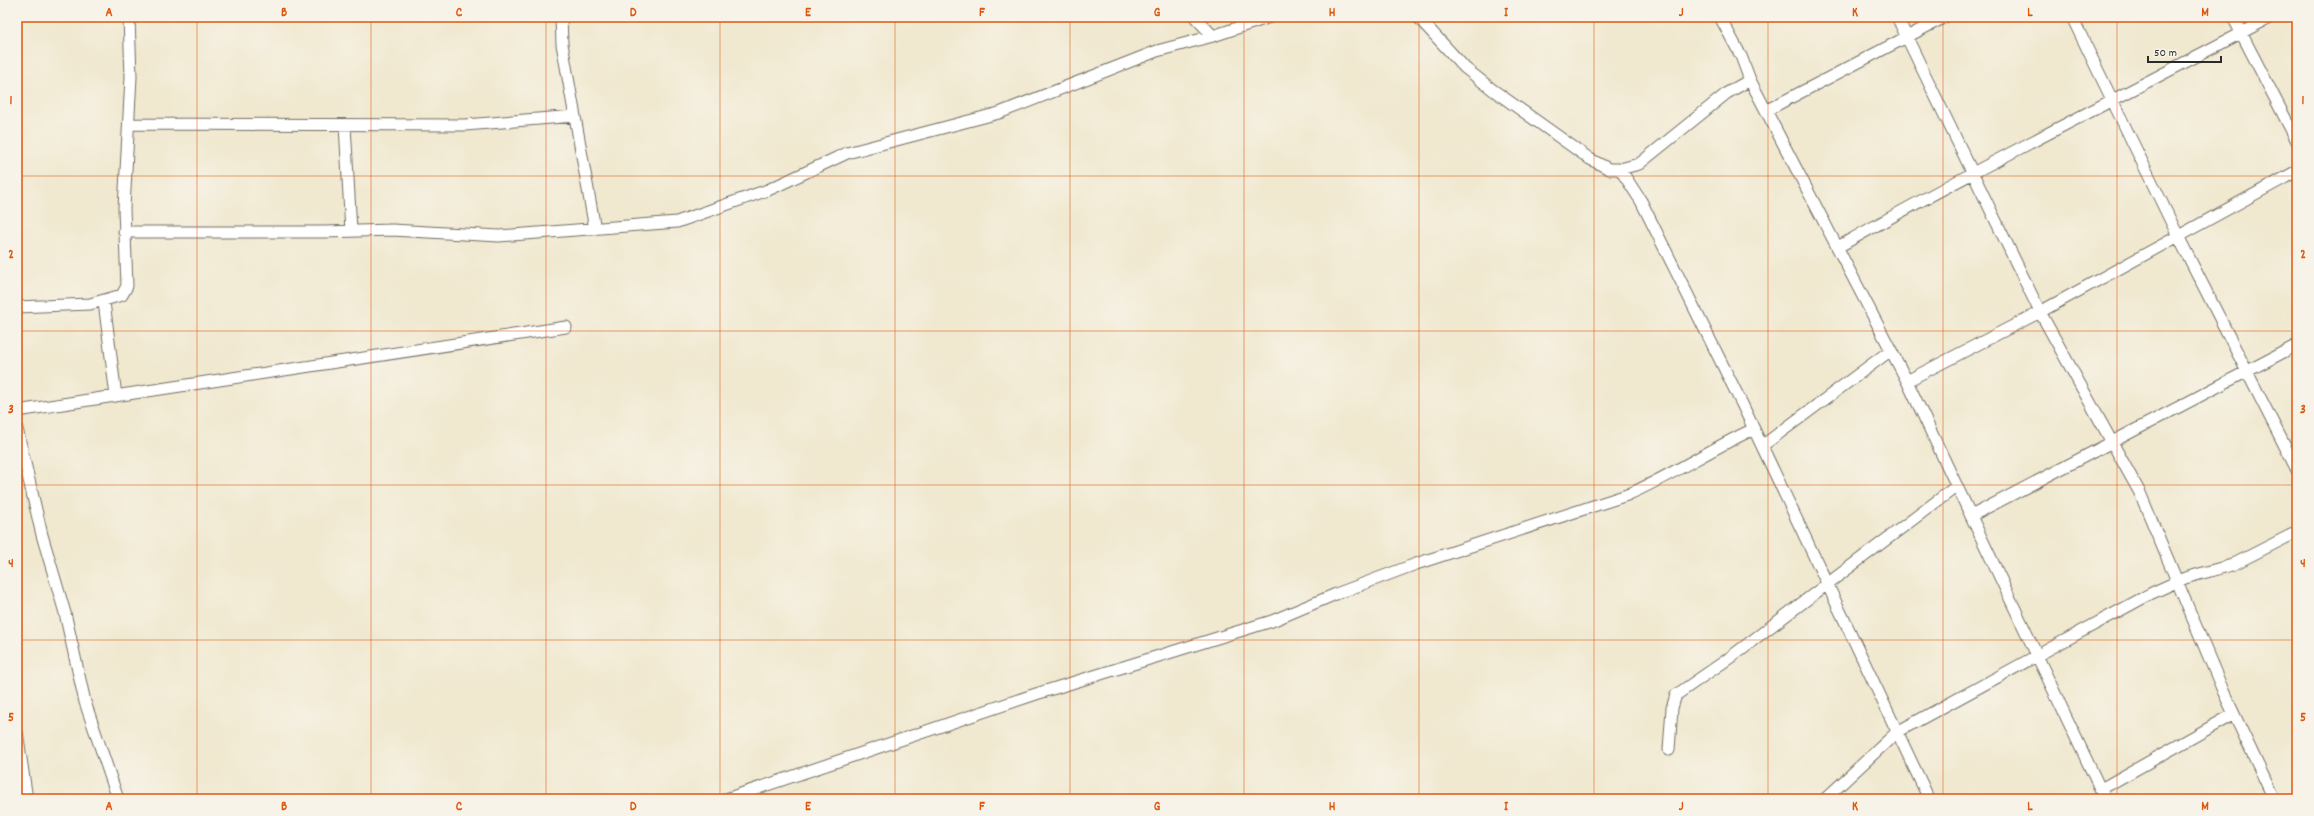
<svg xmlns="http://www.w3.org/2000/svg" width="2314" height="816" font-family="Dekko,sans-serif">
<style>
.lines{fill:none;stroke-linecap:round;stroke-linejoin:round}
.street-casing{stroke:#706d64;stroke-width:13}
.street{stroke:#fff;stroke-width:11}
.grid{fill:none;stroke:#df570e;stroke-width:1;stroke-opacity:0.55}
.neatline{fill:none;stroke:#df570e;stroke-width:1.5}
.grid-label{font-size:13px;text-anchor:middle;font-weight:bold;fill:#df570e}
</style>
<rect width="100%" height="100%" fill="#f7f3e8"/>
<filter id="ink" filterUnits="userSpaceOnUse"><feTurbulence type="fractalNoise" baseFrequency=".025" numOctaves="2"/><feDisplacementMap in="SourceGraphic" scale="8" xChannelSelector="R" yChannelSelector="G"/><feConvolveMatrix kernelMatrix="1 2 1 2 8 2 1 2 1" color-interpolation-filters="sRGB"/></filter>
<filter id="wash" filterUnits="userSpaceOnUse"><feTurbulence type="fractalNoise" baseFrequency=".012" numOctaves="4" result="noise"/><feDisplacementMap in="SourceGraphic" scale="16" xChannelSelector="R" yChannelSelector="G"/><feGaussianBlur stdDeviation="0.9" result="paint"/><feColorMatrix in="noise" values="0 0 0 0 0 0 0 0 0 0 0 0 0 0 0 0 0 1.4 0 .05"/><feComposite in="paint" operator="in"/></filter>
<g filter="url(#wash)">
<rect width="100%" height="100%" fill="#f0e8cf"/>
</g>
<g filter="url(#ink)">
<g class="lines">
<defs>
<path id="street" d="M561,17L562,44L595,229
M1195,17L1213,36
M1418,17L1465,68L1493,90L1590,159L1609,169H1620L1639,164L1727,93L1750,80L1907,381L2105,799
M1720,17L1741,56L1750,80
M1897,17L2040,312L2140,493L2224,693L2274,799
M2072,17L2178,236L2297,470
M2233,17L2297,141
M1767,110L1945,17
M129,124L465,125L575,116
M345,125L351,231
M1620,169L1641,201L1743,406L1929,799
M124,232H325L392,230L499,236L677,222L768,190L847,153L999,113L1157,51L1213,36L1270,17
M1838,247C1980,166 2127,94 2271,17
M104,302L116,396
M17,307L90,304L122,295L127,286L124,208L131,77L129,17
M1907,381L2040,312L2297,171
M17,411L566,327
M17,429L42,535L65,613L85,702L118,799
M1762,446L1891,350
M1971,516L2297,345
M17,732L27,799
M1669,750L1672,708L1676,695L1728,659L1957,486
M2101,789L2234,714
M726,799L1036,694L1272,621L1336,594L1416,564L1627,495C1671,476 1710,449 1754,429
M1825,799L1897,732L2152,593L2185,578L2232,565L2297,532"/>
</defs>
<!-- street casing -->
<use href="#street" class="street-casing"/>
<!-- street -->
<use href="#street" class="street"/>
</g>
</g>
<!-- grid -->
<path class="grid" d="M197,17V799M371,17V799M546,17V799M720,17V799M895,17V799M1070,17V799M1244,17V799M1419,17V799M1594,17V799M1768,17V799M1943,17V799M2117,17V799M17,176H2297M17,331H2297M17,485H2297M17,640H2297"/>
<!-- margin -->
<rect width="2314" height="816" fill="none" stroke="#f7f3e8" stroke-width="44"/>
<!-- scale -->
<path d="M2148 56v6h73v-6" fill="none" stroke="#2b2b2b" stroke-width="2"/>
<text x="2154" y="56" font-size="12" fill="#2b2b2b" stroke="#f7f3e8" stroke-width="3" paint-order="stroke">50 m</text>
<rect x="22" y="22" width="2270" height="772" class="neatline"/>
<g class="grid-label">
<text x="109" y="16">A</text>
<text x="284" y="16">B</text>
<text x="459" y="16">C</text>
<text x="633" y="16">D</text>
<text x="808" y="16">E</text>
<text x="982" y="16">F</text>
<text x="1157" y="16">G</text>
<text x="1332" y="16">H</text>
<text x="1506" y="16">I</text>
<text x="1681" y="16">J</text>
<text x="1855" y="16">K</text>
<text x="2030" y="16">L</text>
<text x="2205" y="16">M</text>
<text x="11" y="104">1</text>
<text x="2303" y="104">1</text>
<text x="11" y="258">2</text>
<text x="2303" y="258">2</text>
<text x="11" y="413">3</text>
<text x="2303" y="413">3</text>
<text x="11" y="567">4</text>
<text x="2303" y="567">4</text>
<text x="11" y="721">5</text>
<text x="2303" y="721">5</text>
<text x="109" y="810">A</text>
<text x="284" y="810">B</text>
<text x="459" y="810">C</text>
<text x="633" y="810">D</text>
<text x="808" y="810">E</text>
<text x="982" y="810">F</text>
<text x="1157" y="810">G</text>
<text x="1332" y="810">H</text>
<text x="1506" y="810">I</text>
<text x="1681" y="810">J</text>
<text x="1855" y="810">K</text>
<text x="2030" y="810">L</text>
<text x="2205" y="810">M</text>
</g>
</svg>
